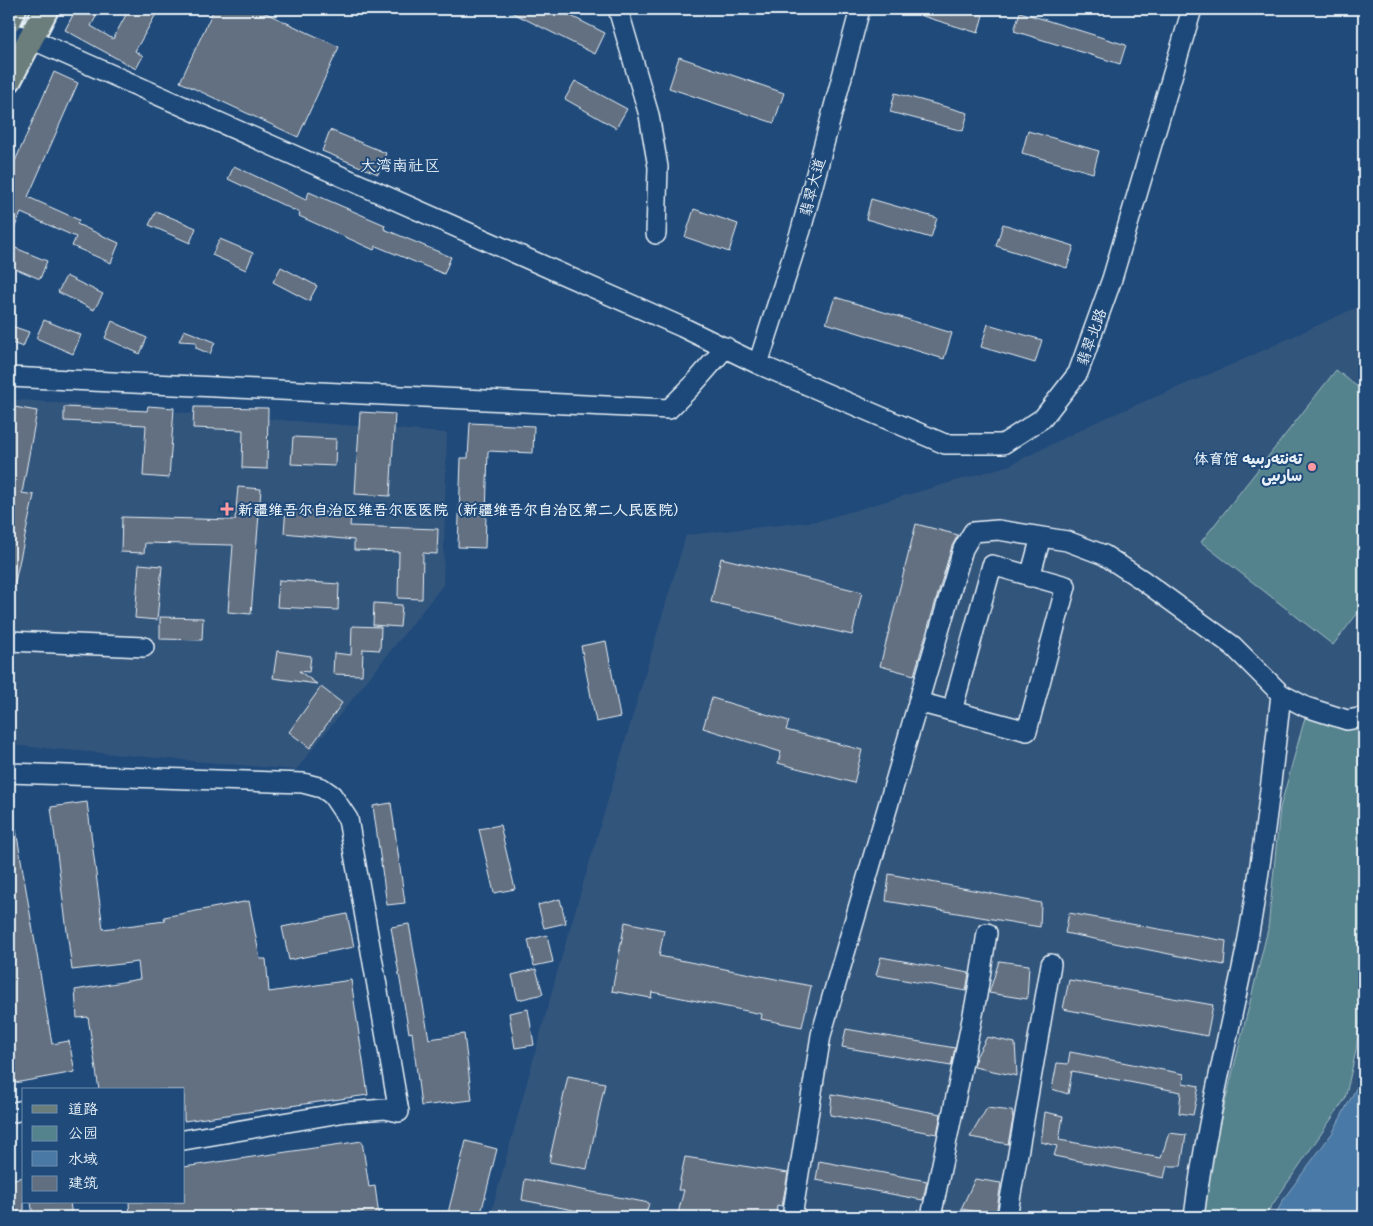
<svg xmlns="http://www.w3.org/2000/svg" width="1373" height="1226" font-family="Delius,'Playpen Sans Arabic','LXGW WenKai TC',sans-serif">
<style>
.built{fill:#33557c}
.green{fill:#55838d;stroke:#9ebac2}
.water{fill:#4a79a6;stroke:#89a9c7}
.building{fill:#626f81;stroke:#e8f1f8}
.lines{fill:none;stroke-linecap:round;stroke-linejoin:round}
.minor-casing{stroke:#e8f1f8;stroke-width:22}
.major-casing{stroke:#e8f1f8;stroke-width:28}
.minor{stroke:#1f4a7a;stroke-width:19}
.major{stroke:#6c7e7c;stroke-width:24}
.poi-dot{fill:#ff9aa2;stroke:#1f4a7a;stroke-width:2}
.labels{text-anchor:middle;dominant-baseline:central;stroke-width:4;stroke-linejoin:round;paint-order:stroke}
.street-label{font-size:15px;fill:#e8f1f8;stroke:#1f4a7a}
.poi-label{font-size:15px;font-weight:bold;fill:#e8f1f8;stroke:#1f4a7a;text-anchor:end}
.neighbourhood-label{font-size:16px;fill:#e8f1f8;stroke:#1f4a7a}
</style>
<rect width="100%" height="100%" fill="#1f4a7a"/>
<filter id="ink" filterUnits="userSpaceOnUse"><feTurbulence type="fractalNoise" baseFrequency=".02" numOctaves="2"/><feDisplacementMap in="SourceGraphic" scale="10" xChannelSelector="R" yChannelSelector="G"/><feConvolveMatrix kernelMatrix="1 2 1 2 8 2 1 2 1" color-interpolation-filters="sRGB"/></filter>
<g filter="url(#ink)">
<!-- built -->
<path class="built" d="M1364,304V1217H490L558,969L686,535L818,521L1010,465L1096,422L1233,364Z
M9,399L447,433L443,585L296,770L9,745Z"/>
<!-- green -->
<path class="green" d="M1336,370L1364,392V605L1333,645L1201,542Z
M1306,714L1364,723V986L1356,1051L1345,1099L1264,1217H1199L1202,1196L1268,929L1280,808Z"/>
<!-- water -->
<path class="water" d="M1361,1079L1364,1080V1217H1274L1285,1197L1333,1132Z"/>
<!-- building -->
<path class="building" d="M76,9H100L91,26L113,39L129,9H159L135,51L143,56L136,69L65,30Z
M214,9H257L339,47L298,137L180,82Z
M505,9H557L605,33L595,54Z
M906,9H961L983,15L978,33L906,11Z
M1020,12L1126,45L1120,64L1014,31Z
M679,57L784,93L774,123L669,88Z
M54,72L78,83L28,197L79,220L77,224L119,243L111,263L72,246L76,237L21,213L9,240V175Z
M575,81L627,109L616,128L565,99Z
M895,93L968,113L963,131L890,112Z
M330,130L386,153L378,174L322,151Z
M1028,131L1099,151L1093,173L1022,153Z
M234,166L306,200L309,192L385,225L384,229L451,257L444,274L376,246L374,250L299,216L300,213L228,179Z
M871,199L937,218L931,238L866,219Z
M694,209L738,224L729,252L685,237Z
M156,211L196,228L190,243L149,225Z
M1003,224L1074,246L1067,268L996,246Z
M220,239L253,253L246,270L212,255Z
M13,247L47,261L40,279L9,266V257Z
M281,267L317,286L309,301L273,282Z
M66,276L103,294L94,310L58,292Z
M835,297L952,333L944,359L826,323Z
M44,320L81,335L73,354L36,338Z
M112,321L147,338L140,354L105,338Z
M988,324L1042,340L1035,363L981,347Z
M9,325L29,332L23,347L9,342Z
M184,330L215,342L210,354L196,348V342L179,341Z
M9,406L37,411L22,493L34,495L13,591L9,590Z
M148,406L174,408L169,478L143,476L146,425L64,421V407L147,411Z
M194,407L268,408L267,469L242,468L243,430L193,428Z
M360,412L395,414L390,496L355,494Z
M470,423L534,426L533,453L488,451L485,548L458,547L461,458H468Z
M293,437L336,439L335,466L291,464Z
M238,487L261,489L251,614L228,612L233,545L145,543L144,553L121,552L122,517L235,520Z
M286,508L351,515L350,526L438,529L437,554L423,553L422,599L398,598L399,552L354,550V540L284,533Z
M916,524L958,535L952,546L914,675L880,666Z
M721,558L862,592L852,635L711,602Z
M139,564L162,566L157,620L135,618Z
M279,580L339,584L338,610L277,607Z
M374,603L402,605L400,627L373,625Z
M160,617L203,618L202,640L160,639Z
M352,626L381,627L380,650L363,649L362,675L333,674L334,653L351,655Z
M606,641L620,717L596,722L581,646Z
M277,651L311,656L309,672L299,671L317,684L273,678Z
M321,687L342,703L310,748L289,732Z
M712,698L789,721L786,730L862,750L854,783L778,763L781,752L703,728Z
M87,802L103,929L165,921L164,917L249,901L260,959H266L269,992L351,980L368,1095L184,1121V1090H99L88,1017L77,1018L75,990L140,979L138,962L72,970L51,807Z
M391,803L405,903L387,905L373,806Z
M9,824H15L52,1044L69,1041L75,1072L9,1084Z
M500,825L515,889L494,893L479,829Z
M889,874L1041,903L1040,927L886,901Z
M560,899L566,923L544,928L538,905Z
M1069,913L1226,941L1224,965L1065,933Z
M347,914L354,947L289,960L282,927Z
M625,922L664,930L659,956L811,986L802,1027L761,1019L762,1014L652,992L651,998L612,991Z
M409,924L429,1039L464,1034L472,1100L421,1106L412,1032L409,1033L391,927Z
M547,935L553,962L534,966L528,940Z
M881,957L969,973L966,991L876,975Z
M999,961L1029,965L1027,999L989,993Z
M536,969L543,994L518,1000L512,975Z
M1069,980L1213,1005L1207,1036L1063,1009Z
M528,1009L534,1045L515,1048L509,1013Z
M846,1029L955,1048L951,1066L842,1047Z
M987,1037L1015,1043L1017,1076L974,1067L976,1057Z
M1070,1052L1184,1074L1183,1083L1199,1086L1193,1115L1179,1113L1181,1092L1072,1071L1068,1094L1052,1089L1057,1063L1068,1064Z
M568,1076L605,1083L587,1169L549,1162Z
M832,1094L941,1114L937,1134L830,1115Z
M987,1108L1012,1111L1013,1119L1008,1144L970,1137Z
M1045,1112L1063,1116L1059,1140L1161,1158L1169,1133L1186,1135L1181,1166H1167L1164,1178L1054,1156L1057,1146L1041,1142Z
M362,1141L369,1187L375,1186L379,1216L130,1217L129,1202H184V1167Z
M466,1141L497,1149L480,1217H447Z
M685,1157L788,1173L782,1206L777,1205L776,1217H677L684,1190H678Z
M819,1161L927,1181L923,1200L816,1180Z
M24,1177V1210L9,1213V1180Z
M525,1179L649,1203L645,1217H609L522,1200Z
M975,1179L1001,1183L996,1215L961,1209Z
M31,1202H70L72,1217H33Z"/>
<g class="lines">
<defs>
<path id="minor" d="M618,9L649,115L658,167L656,234
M9,32L31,39L682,327L758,364L945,444H1003L1043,418L1078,373L1112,279L1192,9
M758,364L801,230L860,9
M9,377L669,409L692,386L726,347
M1030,577L1041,537
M9,641L144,647
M918,702L1027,731L1066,586L992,565L952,711
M9,773L303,783L322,788L332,795L348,819L399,1112L385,1109L346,1112L184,1140
M9,1113L24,1110
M792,1217L821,1035L963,549L973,532L998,530L1067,541L1104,555L1141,579L1233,646L1281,694L1306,707L1347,720L1364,717
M931,1217L977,995L987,933
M1007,1217L1051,964
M1194,1217C1205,1127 1228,1039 1246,949C1262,865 1272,779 1281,694"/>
<path id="major" d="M9,20L14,9
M9,80L46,9"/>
</defs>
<!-- minor casing -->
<use href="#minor" class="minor-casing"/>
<!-- major casing -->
<use href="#major" class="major-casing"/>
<!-- minor -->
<use href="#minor" class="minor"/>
<!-- major -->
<use href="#major" class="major"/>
</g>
</g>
<!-- markers -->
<g class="poi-dot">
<circle cx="1312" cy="467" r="5"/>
<path d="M224.5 501.5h5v5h5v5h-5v5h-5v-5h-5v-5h5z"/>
</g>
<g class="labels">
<!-- street labels -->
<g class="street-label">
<text transform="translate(812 187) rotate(-75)">翡翠大道</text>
<text transform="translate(1091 337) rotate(-70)">翡翠北路</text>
</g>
<!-- poi labels -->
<g class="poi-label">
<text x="1302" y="458">体育馆 تەنتەربىيە<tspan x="1302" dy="17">سارىيى</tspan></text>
<text x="238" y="509" text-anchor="start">新疆维吾尔自治区维吾尔医医院（新疆维吾尔自治区第二人民医院）</text>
</g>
<!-- neighbourhood labels -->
<g class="neighbourhood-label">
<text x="400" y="165">大湾南社区</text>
</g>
</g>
<!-- margin -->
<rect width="1373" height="1226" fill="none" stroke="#1f4a7a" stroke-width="30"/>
<rect x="15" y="15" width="1343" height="1196" fill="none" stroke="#e8f1f8" stroke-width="2" filter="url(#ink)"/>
<!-- legend -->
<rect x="22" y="1088" width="162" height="115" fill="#1f4a7a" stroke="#6f8dac"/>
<rect x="32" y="1105" width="25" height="8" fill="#6c7e7c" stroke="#6f8dac"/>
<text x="68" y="1114" font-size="15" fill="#e8f1f8">道路</text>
<rect x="32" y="1126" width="25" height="15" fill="#55838d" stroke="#6f8dac"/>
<text x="68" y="1138" font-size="15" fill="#e8f1f8">公园</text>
<rect x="32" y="1151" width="25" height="15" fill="#4a79a6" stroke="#6f8dac"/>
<text x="68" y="1164" font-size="15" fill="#e8f1f8">水域</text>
<rect x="32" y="1176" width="25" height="15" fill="#626f81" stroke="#6f8dac"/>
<text x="68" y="1188" font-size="15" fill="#e8f1f8">建筑</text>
</svg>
